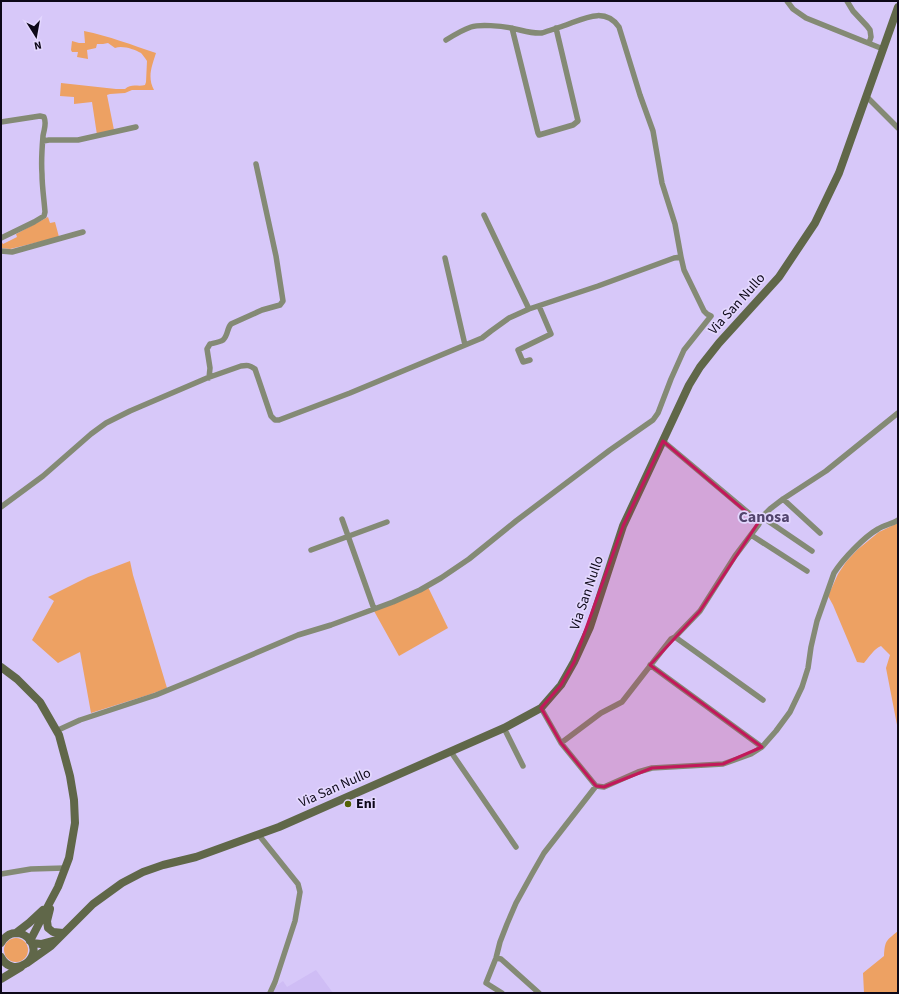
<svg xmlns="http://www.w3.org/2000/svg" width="899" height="994" font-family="'Source Sans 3',sans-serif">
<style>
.built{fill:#cfbdf5}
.green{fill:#eda163}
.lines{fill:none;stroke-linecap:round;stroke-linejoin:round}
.street{stroke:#848a75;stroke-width:5.5}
.secondary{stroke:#606749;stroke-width:8}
.marked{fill:#c2185b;fill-opacity:0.2;stroke:#c2185b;stroke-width:3;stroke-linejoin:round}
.poi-dot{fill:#546204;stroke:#e3d7fe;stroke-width:1.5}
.labels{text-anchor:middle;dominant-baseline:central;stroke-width:3.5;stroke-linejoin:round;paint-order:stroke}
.street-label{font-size:14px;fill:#0d0818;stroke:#e3d7fe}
.poi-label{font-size:14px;font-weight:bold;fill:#0d0818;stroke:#e3d7fe;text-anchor:start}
.quarter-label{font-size:16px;font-weight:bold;fill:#52446d;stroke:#e3d7fe}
</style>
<rect width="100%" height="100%" fill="#d7c8f9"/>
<!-- built -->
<path class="built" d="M316,970L333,993H272L275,987L283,981L287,987Z"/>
<!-- green -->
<path class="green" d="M84,31C109,36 132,45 156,53C152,66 147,77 154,90H132L125,93L110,94L107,95L114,130L97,135L92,102L74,104V97L60,96L61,83L116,89H125C131,83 138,87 145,85L146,82L147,61C145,58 143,55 141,53C134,49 122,45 115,48L108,43L103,44H97L96,48L87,50L88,59L77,57L78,52H72L71,50L72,41L79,43H85Z
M48,217L50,223L55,222L59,237L10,249L1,248V241L3,244L17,237L16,234Z
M898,523V730L886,668L890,655L881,646C874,649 869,657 864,663L857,662L833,605L828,596L838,574L846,562L857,550L879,532Z
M130,561L133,575L167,688L151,694L91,713L80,652L58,663L32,640L54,601L48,597L88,577Z
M428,587L448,628L399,656L374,611Z
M898,931V993H864L863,973L884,956C885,940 886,941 898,931Z
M4 950a12 12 0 1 1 24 0a12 12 0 1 1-24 0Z"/>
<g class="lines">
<!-- street -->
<path class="street" d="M787,1L793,9L806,18L883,49
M847,1L853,11L867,26L870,30L871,37L869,43
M512,28L538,133L539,135L573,125L578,121L556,28
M866,96L898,128
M1,122L40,116L44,117C47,124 44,129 43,136C42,148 41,161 42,174C42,186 44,199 45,212L44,216L34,222L1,238
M43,141L49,140H78L136,127
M484,215L529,309
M1,251L12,252L83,232
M445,258L465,345
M530,360L523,362L518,350L551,334L539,306
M209,378L210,368L207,349L210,344C214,343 220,342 223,340C228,336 227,328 231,324L262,310L280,305L283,301L276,256L256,164
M663,441L757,520L762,517L770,509L783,499L826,471L898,413
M783,499L820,533
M1,507L43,476L91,434L106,423L130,411L207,378L241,366C247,365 250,365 255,369L271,416L275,420H279L350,393L482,338L491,331L509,318L529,309L598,286L674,258L681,257
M342,519L374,609
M751,535L807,571
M311,550L387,522
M675,637L763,700
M650,665L762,747
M541,708L561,743L596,786L604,787L638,772L652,768L723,764L751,754L762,747L776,731L790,712L802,687L808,668L811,647L817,621L834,573C843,559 864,537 878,529C884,525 892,524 898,520
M504,728L523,766
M56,731L80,720L156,695L195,679L298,635L331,625L393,602L420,590L441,578L469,559L516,521L610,450L653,420L658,413L671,379L684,350L711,316L707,314L704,311L684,270L681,257L675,224L662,183L653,131L640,95L619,27C605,7 585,18 566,25C558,28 550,30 542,33C531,34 522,30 511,28C501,26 480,24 471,27C462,30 454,35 446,40
M561,743L601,713L622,702L671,639L675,637L700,611L735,556L759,524L762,517L812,551
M451,752L516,847
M258,834L298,884L300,892L295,921L275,982L270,993
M1,874L31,869L65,868
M496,958L501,959L539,993
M502,993L486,983L496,958L500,942L507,924L516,903L532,874L544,853L596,786"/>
<!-- secondary -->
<path class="secondary" d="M1,667L17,679L40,702L59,735L70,776L74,800L75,823L69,858L58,887L49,904L30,941
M50,909L47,921L48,928L53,932L63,933
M16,933L29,923L43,910
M1,943C4,938 9,933 16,933C21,933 26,935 30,940C44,958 13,980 1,957
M32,943L41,944L56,940
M27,963L51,946L93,904L122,883L143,872L163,865L196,857L279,827L504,728L541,708L561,685L574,662L590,627L623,526L689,385L700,367L719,343L779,277L815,223L839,173L898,7
M1,979L21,967"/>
</g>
<!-- marked area -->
<path class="marked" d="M663,441L757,521L762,517L700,611L650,665L762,747L723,764L652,768L604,787L596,786L561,743L541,708L561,685L574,662L623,526Z"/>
<!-- markers -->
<circle class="poi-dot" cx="348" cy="804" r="4"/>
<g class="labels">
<!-- street labels -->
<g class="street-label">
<text transform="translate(737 304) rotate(-48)">Via San Nullo</text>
<text transform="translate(587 593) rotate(-71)">Via San Nullo</text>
<text transform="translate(335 788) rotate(-24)">Via San Nullo</text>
</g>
<!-- poi labels -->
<g class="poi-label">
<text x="356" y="804">Eni</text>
</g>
<!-- quarter labels -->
<g class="quarter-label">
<text x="764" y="517">Canosa</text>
</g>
</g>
<!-- border -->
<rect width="899" height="994" fill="none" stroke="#0d0818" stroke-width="4"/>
<!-- north arrow -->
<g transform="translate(36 36) rotate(169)" stroke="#e3d7fe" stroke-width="3" paint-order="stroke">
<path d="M0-3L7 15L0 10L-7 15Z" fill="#0d0818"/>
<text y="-6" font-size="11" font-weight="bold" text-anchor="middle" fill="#0d0818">N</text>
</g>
</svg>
